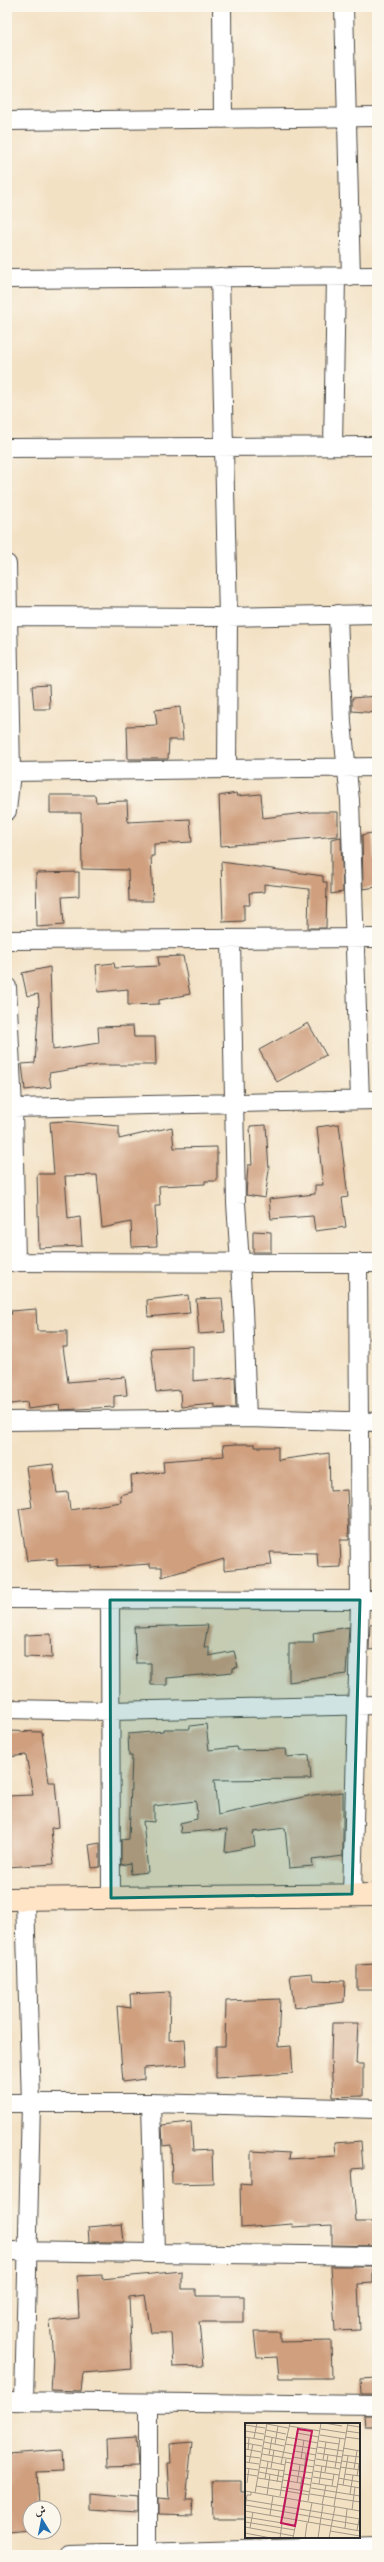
<svg xmlns="http://www.w3.org/2000/svg" width="384" height="2562" font-family="'Libre Caslon Text',Amiri,serif">
<style>
.building{fill:#cf9f7e}
.lines{fill:none;stroke-linecap:round;stroke-linejoin:round}
.minor-casing{stroke:#494642;stroke-width:20}
.secondary-casing{stroke:#494642;stroke-width:24}
.minor{stroke:#fff;stroke-width:18}
.secondary{stroke:#ffe4c6;stroke-width:22}
.marked{fill:#0f766e;fill-opacity:0.2;stroke:#0f766e;stroke-width:3;stroke-linejoin:round}
.inset-road{fill:none;stroke:#a39887;stroke-width:1}
.view{fill:#c2185b;fill-opacity:0.15;stroke:#c2185b;stroke-width:2}
.inset-edge{fill:none;stroke:#2b2b2b;stroke-width:2}
</style>
<rect width="100%" height="100%" fill="#fbf7ec"/>
<filter id="ink" filterUnits="userSpaceOnUse"><feTurbulence type="fractalNoise" baseFrequency=".025" numOctaves="2"/><feDisplacementMap in="SourceGraphic" scale="8" xChannelSelector="R" yChannelSelector="G"/><feConvolveMatrix kernelMatrix="1 2 1 2 8 2 1 2 1" color-interpolation-filters="sRGB"/></filter>
<filter id="wash" filterUnits="userSpaceOnUse"><feTurbulence type="fractalNoise" baseFrequency=".012" numOctaves="4" result="noise"/><feDisplacementMap in="SourceGraphic" scale="16" xChannelSelector="R" yChannelSelector="G"/><feGaussianBlur stdDeviation="0.9" result="paint"/><feColorMatrix in="noise" values="0 0 0 0 0 0 0 0 0 0 0 0 0 0 0 0 0 1.4 0 .05"/><feComposite in="paint" operator="in"/></filter>
<g filter="url(#wash)">
<rect width="100%" height="100%" fill="#f3e1c4"/>
<g id="blocks">
<!-- building -->
<path class="building" d="M49,685L50,709H34L32,686Z
M377,696V713L352,711V698Z
M180,707L183,740H169L168,759H128L127,726L157,725L155,710Z
M236,793L237,796L261,794L263,818L312,812H338V836L221,846L219,796Z
M50,795H95L96,802L127,801L128,822L190,819L192,842L154,844V856H151L153,901H129L128,870L82,869L81,813H50Z
M372,833L377,887L363,889L362,835Z
M341,837L343,892L331,894V839Z
M221,862L323,876V882H327L326,928H308L309,889L264,884V892L249,893L250,905H244V921L223,922Z
M79,872V896L62,897L64,925L37,927L36,873Z
M183,956L190,994L159,1000V1004L128,1005V989L98,992L96,965L114,963L115,968L159,966L158,957Z
M50,967L53,1050L99,1043L98,1027L133,1026L134,1037H155L156,1065H98L49,1073L51,1087L25,1090L22,1064L35,1063L39,1001L38,994L27,996L22,973Z
M308,1023L326,1055L277,1082L259,1050Z
M64,1121L119,1126V1139L172,1127L174,1148L217,1147V1181H205V1184L159,1186L160,1206H155L157,1246L132,1247L131,1222L102,1228L97,1175L65,1176L68,1219L80,1217L82,1246L39,1248L37,1174H54L50,1122Z
M339,1124L348,1197L342,1198L346,1227L315,1231L313,1216L271,1219L269,1199L315,1194V1185H323L317,1127Z
M266,1125L269,1170L265,1198L246,1195L248,1165H252L250,1126Z
M253,1231L271,1232V1252H253Z
M188,1295L190,1313L148,1317L147,1300Z
M222,1298L225,1332L199,1334L196,1299Z
M36,1309L37,1331H67V1347H63L68,1382L125,1377L127,1395L114,1396V1407L60,1410L59,1405L28,1409L27,1402L11,1404L8,1387L7,1314H12L11,1311Z
M193,1346V1381L235,1377L236,1408H215V1404L181,1407L180,1390L156,1392L151,1348Z
M237,1444H255V1447H278V1460L329,1453L330,1491L347,1490L349,1540H340L341,1567L318,1568L317,1553L270,1552L272,1565L224,1570V1559L162,1577V1567H150V1564L91,1568V1565L57,1566V1559L27,1561L19,1509L32,1507L26,1467L53,1464L57,1493L68,1492L70,1510L121,1502L120,1495L132,1492L131,1475L164,1472L163,1461L224,1456L223,1445Z
M377,1624V1649L369,1650L370,1625Z
M208,1625L204,1647H209V1656L234,1651L238,1667L233,1668V1672L167,1678V1685H151V1663H136L134,1627Z
M349,1627L346,1674L289,1682V1643H314L313,1633Z
M51,1634L52,1658L24,1657V1635Z
M206,1724L209,1750L236,1747L237,1750L286,1749L287,1757L309,1755L311,1779L214,1780L218,1815L313,1795L343,1792V1856L312,1860L313,1866L289,1868L285,1828L253,1832L255,1846L225,1852L227,1829L181,1833L180,1823L197,1819L196,1801L154,1806V1822L143,1821L148,1872L131,1874L130,1863L121,1865V1840L129,1839L132,1756H129L128,1734L163,1731V1729H190V1726Z
M7,1731L42,1732L49,1782H55L59,1827L51,1828L54,1864L7,1867V1796L33,1795L26,1755L7,1757Z
M100,1843V1867L92,1868L89,1845Z
M377,1964V1990H357V1965Z
M312,1973L313,1980L345,1981L344,2002L294,2008L290,1975Z
M170,1992L169,2040L185,2039L187,2065L144,2068V2079L123,2082L117,2006L131,2008L130,1994Z
M280,1999L278,2047L291,2046L293,2073L216,2078V2046H225L226,2001Z
M332,2023H358L356,2064H363V2096L333,2097L331,2058Z
M191,2122L193,2151L212,2150L213,2183L172,2184L171,2145L163,2146L162,2125Z
M361,2141L363,2168L352,2169L356,2222H377V2246L332,2245V2225L293,2227L292,2224L241,2228L240,2183L251,2184V2151L290,2153L289,2159L336,2156L335,2143Z
M122,2224L124,2242H89L88,2227Z
M331,2266H373V2283L358,2284L360,2330L335,2331Z
M182,2271V2289H196V2296H244V2322H199L203,2366L173,2367L171,2333H151L145,2295L129,2297L132,2369L83,2373L81,2391L51,2390L53,2360L50,2321L79,2318L77,2276L102,2275V2279Z
M254,2332H280V2342L331,2341L332,2378H279L277,2357L257,2358Z
M377,2378V2394H362L361,2379Z
M364,2415H377V2426H365Z
M136,2437L138,2467L107,2468L106,2439Z
M192,2442L186,2501H193L192,2515L158,2514V2498L169,2499L167,2464H171L170,2444Z
M62,2450L63,2471L37,2472L39,2505H30V2530L7,2532V2454Z
M212,2481H241V2492H246V2519H213Z
M89,2493L138,2497V2513L89,2510Z"/>
</g>
</g>
<g filter="url(#ink)">
<use href="#blocks" fill-opacity="0" stroke="#494642" stroke-width="1"/>
<g class="lines">
<defs>
<path id="minor" d="M222,7L223,119
M344,7L351,277
M7,121L377,117
M220,277L228,617L227,769
M7,279L377,276
M333,446L336,277
M7,448L377,446
M7,564L11,772L7,811
M338,614L342,723L350,800L360,1100
M8,616L228,617L377,614
M11,772L377,767
M7,940L377,938
M231,940L236,1203L243,1309L247,1418
M7,987L13,1108L16,1263
M13,1108L377,1100
M7,1262L377,1263
M7,1421L247,1418L377,1422
M7,1599L377,1600
M110,1600L111,1898
M7,1709L111,1711L377,1705
M352,1894L360,1600L358,1263
M7,2103H151L377,2109
M151,2103L155,2252
M7,2251L377,2256
M7,2401L377,2405
M24,2401L31,2103L25,1900
M148,2552V2403
M70,2555L377,2546"/>
<path id="secondary" d="M7,1899L377,1895"/>
</defs>
<!-- minor casing -->
<use href="#minor" class="minor-casing"/>
<!-- secondary casing -->
<use href="#secondary" class="secondary-casing"/>
<!-- minor -->
<use href="#minor" class="minor"/>
<!-- secondary -->
<use href="#secondary" class="secondary"/>
</g>
</g>
<!-- marked area -->
<path class="marked" d="M110,1600H360L352,1894L111,1898Z"/>
<!-- overview -->
<g transform="translate(245 2423)">
<rect width="115" height="115" fill="#f3e1c4"/>
<path class="inset-road" d="M79,0L97,3M22,1L43,5M0,2L20,5M102,2L115,4M44,3L75,8M76,6L101,10M21,7L41,11M0,8L19,11M101,8L115,10M52,10L74,14M75,12L100,16M20,13L40,17M0,14L18,17M41,14L73,20M100,14L115,16M9,15L12,0M51,16L53,4M74,18L94,21M19,19L39,23M0,20L17,23M30,21L33,3M40,21L72,26M72,24L98,28M18,25L48,31M98,25L115,28M0,26L16,29M3,27L4,15M49,28L71,32M72,30L97,34M17,31L47,36M24,32L27,15M97,32L115,34M0,33L15,35M48,34L70,38M56,36L59,17M71,36L96,40M16,37L40,42M78,37L81,19M97,38L115,41M0,39L14,41M40,39L69,44M4,40L8,21M36,41L45,0M70,42L95,46M14,44L40,48M95,44L115,47M0,45L13,47M26,45L29,27M90,45L95,15M109,46L112,28M46,47L68,50M69,48L94,52M14,49L39,54M59,49L61,31M80,49L83,32M0,51L12,53M39,51L67,56M100,51L115,53M45,52L50,22M112,53L114,41M68,54L88,57M13,55L38,59M93,55L115,59M20,56L23,39M38,57L66,62M32,59L34,47M2,60L4,45M52,60L55,42M67,60L92,64M74,61L77,43M92,61L115,65M98,62L103,33M11,63L64,72M87,63L89,51M37,64L65,69M66,65L115,73M55,67L57,55M0,68L115,88M10,70L22,0M65,71L115,79M105,71L108,52M22,72L25,51M35,73L41,36M1,77L115,96M63,78L76,0M0,82L115,102M77,82L81,62M89,83L103,0M0,85L2,72H6V69M107,87L110,64M0,88L115,108M25,92L28,73M0,94L50,102M38,94L41,76M0,99L50,107M63,100L67,80M75,101L78,82M0,104L49,113M5,105L8,89M100,105L102,86M112,107L115,92M85,108L115,113M0,110L26,115M35,115L37,100M48,115L55,78M60,115L62,100M73,115L75,101M84,115L90,84"/>
<path class="view" d="M53,6L67,8L50,103L36,100Z"/>
<rect width="115" height="115" class="inset-edge"/>
</g>
<!-- margin -->
<rect width="384" height="2562" fill="none" stroke="#fbf7ec" stroke-width="24"/>
<!-- north arrow -->
<g transform="translate(42 2520) rotate(350)"><circle r="19" fill="#fbf7ec" stroke="#a8a59f"/>
<path d="M0-3L7 15L0 10L-7 15Z" fill="#1f6fb2"/>
<text y="-6" font-size="11" font-weight="bold" text-anchor="middle" fill="#2b2b2b">ش</text>
</g>
</svg>
